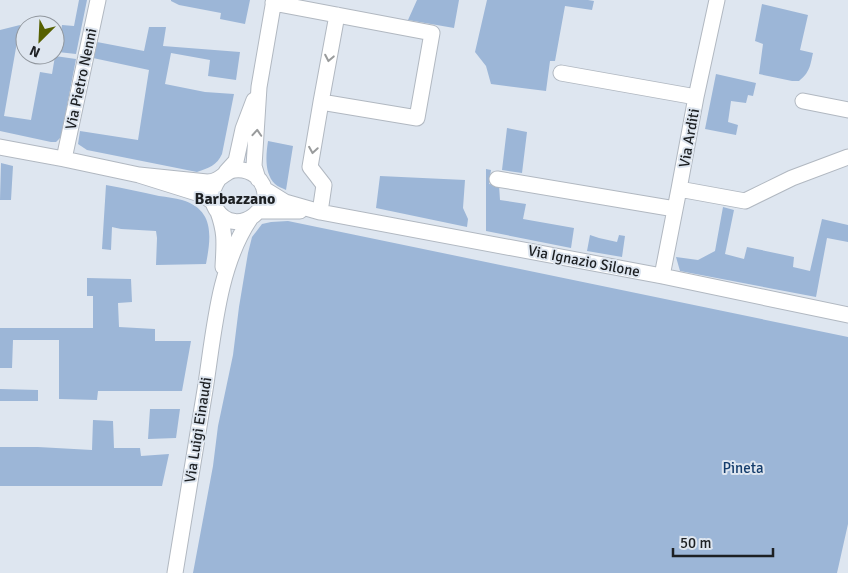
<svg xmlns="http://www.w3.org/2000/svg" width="848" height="573" font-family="Signika,sans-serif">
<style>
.green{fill:#9cb6d7}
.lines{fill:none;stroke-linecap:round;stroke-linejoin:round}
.minor-casing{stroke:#b1b8c1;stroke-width:17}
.minor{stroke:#fff;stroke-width:15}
.oneway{stroke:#999b9c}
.labels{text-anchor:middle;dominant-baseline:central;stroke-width:4;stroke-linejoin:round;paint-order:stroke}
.street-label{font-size:15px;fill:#1d2023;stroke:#dee6f0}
.park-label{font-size:15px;fill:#153d6c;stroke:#dee6f0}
.neighbourhood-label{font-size:16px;font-weight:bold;fill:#1d2023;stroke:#dee6f0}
</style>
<rect width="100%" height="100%" fill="#dee6f0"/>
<!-- green -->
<path class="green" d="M79,0H87L76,54L58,52L62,25L74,26Z
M171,0H250L245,24L220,19L221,13L179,5L171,1Z
M417,0H459L454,28L408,20Z
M487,0H588L594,1L592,10L565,6L555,61H550L546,91L491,84L486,66L475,52Z
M762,4L808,15L800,50L813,53C810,66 810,72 799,81H792L759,74L763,44L755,41Z
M20,25L4,116L31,120L40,72L52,74L55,56L76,59L61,137L56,142H51L0,131V30Z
M149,27H166L163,46L240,52L236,80L208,76L210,60L171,53L165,84L205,92L234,94L222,154C217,165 209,168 197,172L87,150L78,144L80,131L138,140L149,70L93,58L97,42L144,51Z
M716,74L756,83L753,96L748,95L746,103L731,101L728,122L738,125L736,135L705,129Z
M507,128L527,132L522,173L502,170Z
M268,141L293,146L286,190C283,188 278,187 275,184C264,173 266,155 268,141Z
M1,163L13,166L11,200H0Z
M486,169L491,170L489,184L499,185L500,200L526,204L523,219L574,228L571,248L486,231Z
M380,176L465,180L463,208L468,219L467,227L376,208Z
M106,185C124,188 141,192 159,196C167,197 175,198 182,200C215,210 211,237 206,264L156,265L157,238L156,231L121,229L112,227L111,250L102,249Z
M723,207L734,210L725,254L744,259L747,247L794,257L793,267L810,271L822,219L848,225V242L827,238L816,297L680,271L676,257L698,260L715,251Z
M288,221L848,337V524L837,573H193L213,466L218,426L233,355L239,307L248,253L252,237L262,224L271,222Z
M590,235L599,238L617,242L619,235L625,236L622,257L587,251Z
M87,278L131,279L132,302L118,303L119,327L155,329V341H191L182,391H98L97,400L59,399V340H13L12,368H0V328H93V296H87Z
M0,389L38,390V401H0Z
M150,409H180L176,438L148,439Z
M93,420L113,421L114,448H140L141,456L169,454L162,486H0V447H38L92,450Z"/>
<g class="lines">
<defs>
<path id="minor" d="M273,3L432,33L417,118L321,102
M561,73L696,97
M803,101L848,110
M0,147L64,159L139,175L203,195L213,202
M64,159L98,0
M226,172L236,161L243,129L254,100
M139,175L207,182C210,182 215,181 218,179C224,176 227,171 234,170C242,169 250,171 256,176C285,203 236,242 216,209C210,199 212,189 218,180
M258,179L254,166L259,87L274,0
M497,179L675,209
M264,189L285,202L320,212L662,276L848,315
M679,189L745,201L792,178L848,157
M259,211H300
M218,212C226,234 224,245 223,267
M320,212L324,185L310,167L321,102L337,15
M662,276L679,189L696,97L717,0
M175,573C185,512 195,451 205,390C214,333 218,267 250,219"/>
</defs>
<!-- minor casing -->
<use href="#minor" class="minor-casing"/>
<!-- minor -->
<use href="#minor" class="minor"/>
</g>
<!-- one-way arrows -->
<defs><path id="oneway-chevron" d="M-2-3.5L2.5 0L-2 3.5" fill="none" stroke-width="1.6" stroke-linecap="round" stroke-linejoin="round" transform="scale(1.25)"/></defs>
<g class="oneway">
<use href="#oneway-chevron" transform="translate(329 58) rotate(101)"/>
<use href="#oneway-chevron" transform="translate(257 133) rotate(-86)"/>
<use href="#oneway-chevron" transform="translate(313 150) rotate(99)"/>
</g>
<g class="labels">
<!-- street labels -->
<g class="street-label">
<text transform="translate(81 79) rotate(-78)">Via Pietro Nenni</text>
<text transform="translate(689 138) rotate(-80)">Via Arditi</text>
<text transform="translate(584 261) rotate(11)">Via Ignazio Silone</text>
<text transform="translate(198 430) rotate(-81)">Via Luigi Einaudi</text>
</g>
<!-- park labels -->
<g class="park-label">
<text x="743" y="468">Pineta</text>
</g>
<!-- neighbourhood labels -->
<g class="neighbourhood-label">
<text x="235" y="199">Barbazzano</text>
</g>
</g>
<!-- north arrow -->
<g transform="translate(40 40) rotate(204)"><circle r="24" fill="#dee6f0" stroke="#91979e"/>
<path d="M0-4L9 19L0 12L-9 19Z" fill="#566000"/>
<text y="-8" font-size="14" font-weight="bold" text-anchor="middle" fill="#1d2023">N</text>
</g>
<!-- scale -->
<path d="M673 548v8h100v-8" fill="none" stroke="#1d2023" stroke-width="2.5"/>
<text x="680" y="548" font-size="15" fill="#1d2023" stroke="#dee6f0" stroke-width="4" paint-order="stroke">50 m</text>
</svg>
